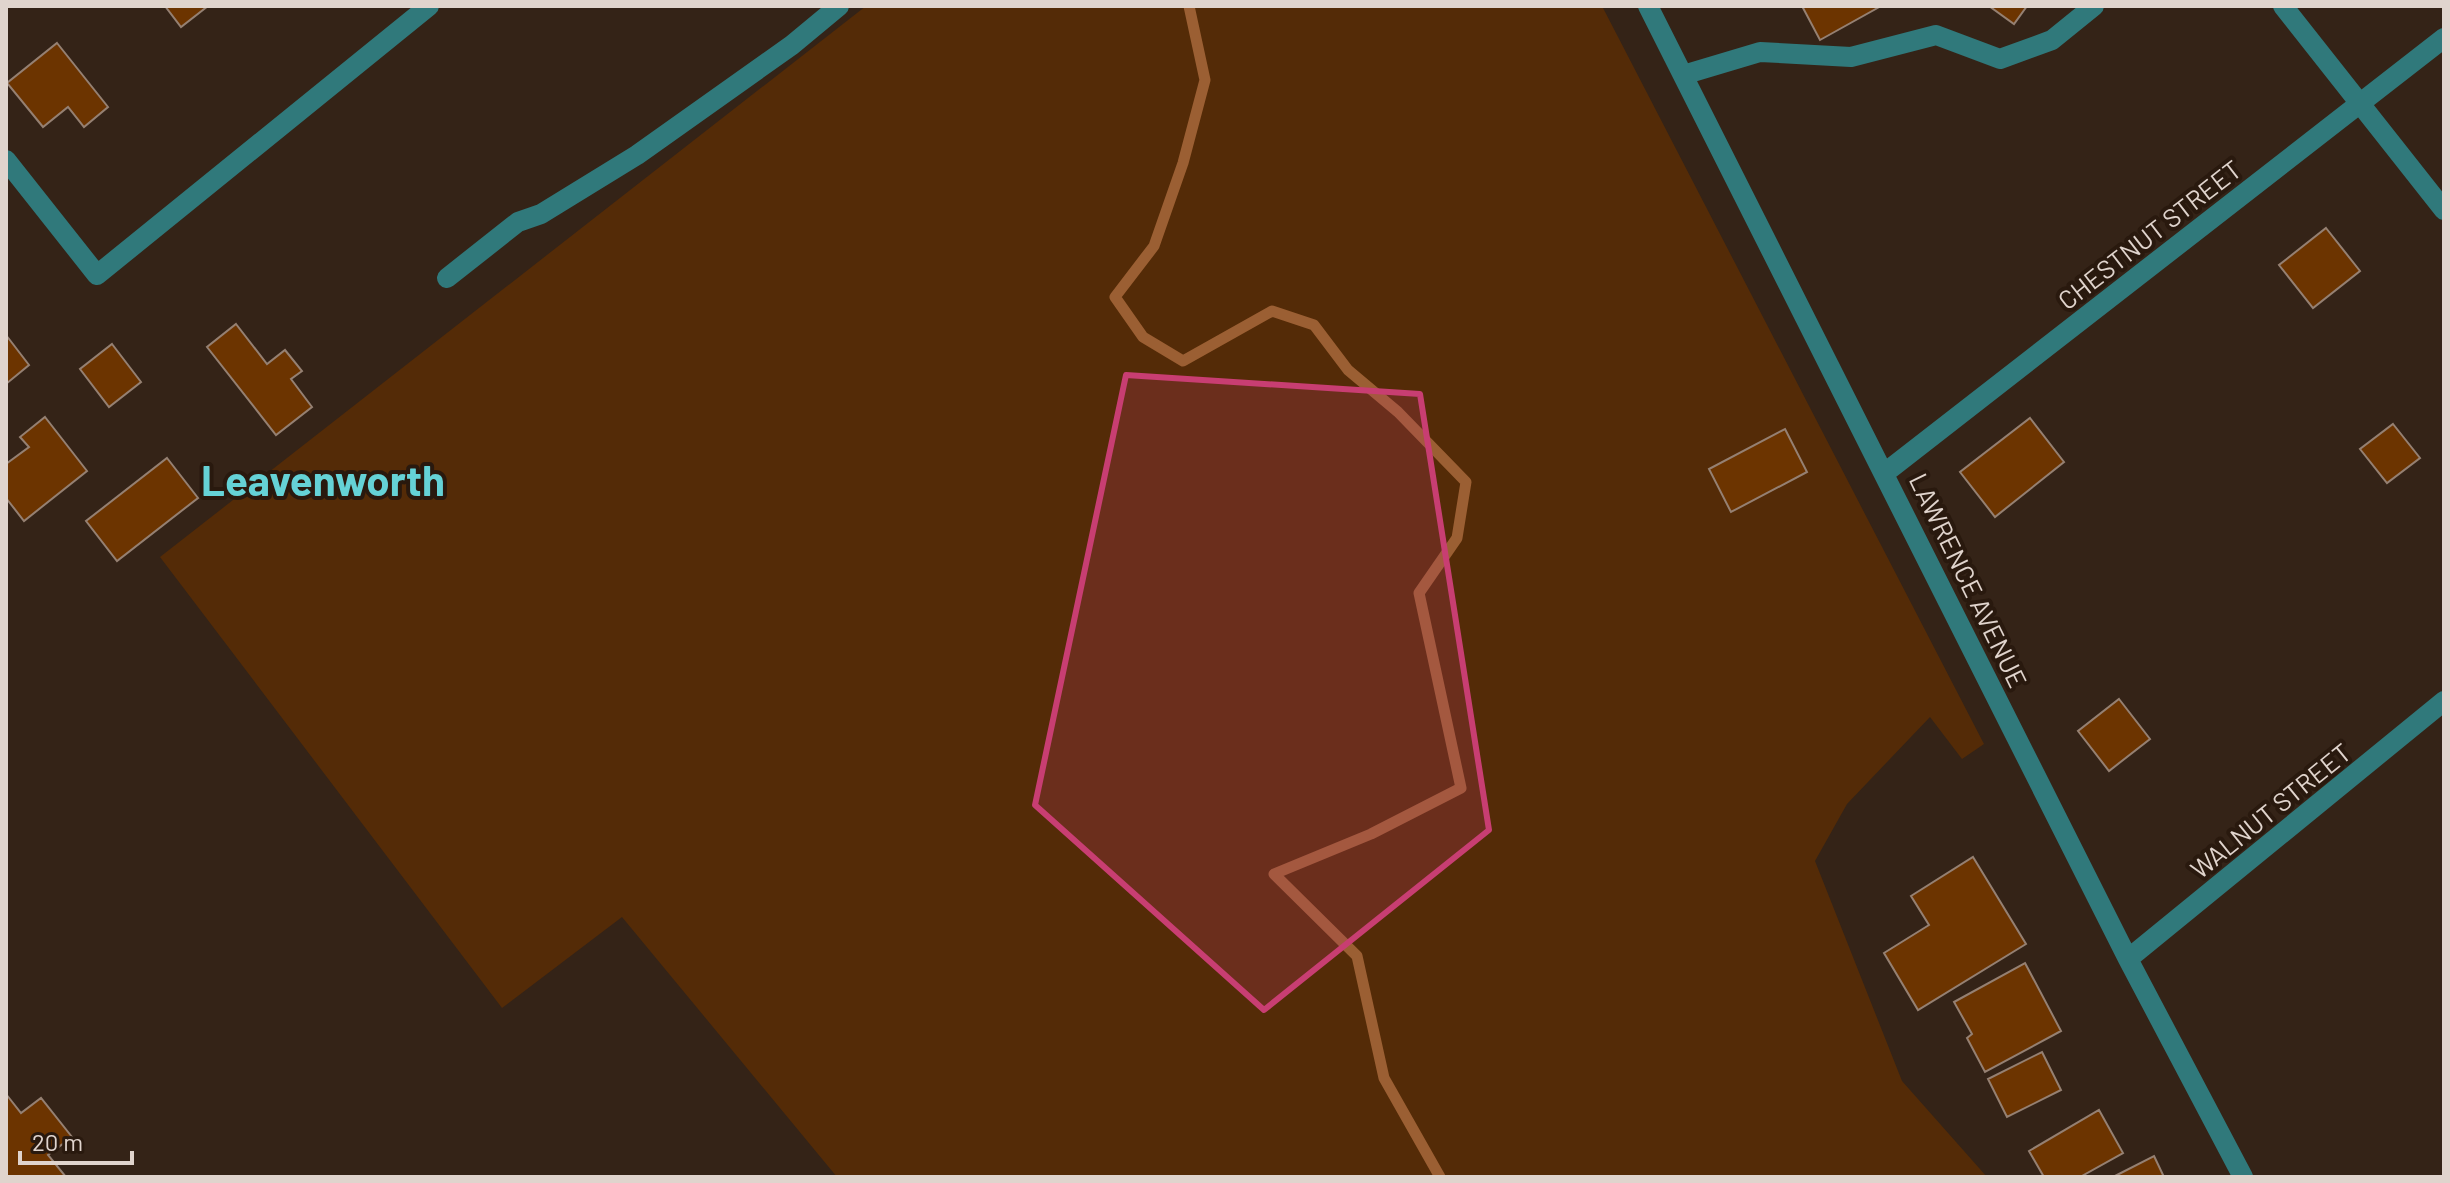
<svg xmlns="http://www.w3.org/2000/svg" width="2450" height="1183" font-family="Barlow,sans-serif">
<style>
.green{fill:#542b07}
.lines{fill:none;stroke-linecap:round;stroke-linejoin:round}
.stream{stroke:#9b5f33;stroke-width:11}
.building{fill:#6c3400;stroke:#958072;stroke-width:2}
.minor{stroke:#30797b;stroke-width:20}
.marked{fill:#c83e72;fill-opacity:0.2;stroke:#c83e72;stroke-width:6;stroke-linejoin:round}
.labels{text-anchor:middle;dominant-baseline:central;stroke-width:8;stroke-linejoin:round;paint-order:stroke}
.street-label{font-size:26px;fill:#e0d4cd;stroke:#29190e}
.town-label{font-size:42px;font-weight:bold;fill:#65d2d6;stroke:#29190e}
</style>
<rect width="100%" height="100%" fill="#342317"/>
<!-- green -->
<path class="green" d="M866,6H1602L1984,744L1962,759L1930,717L1847,804L1815,861L1902,1081L1987,1177H837L622,917L502,1008L160,557Z"/>
<g class="lines">
<!-- stream -->
<path class="stream" d="M1189,6L1205,80L1183,163L1154,246L1115,297L1143,337L1183,361L1272,311L1314,325L1348,370L1398,412L1466,482L1457,538L1419,593L1461,788L1371,834L1274,874L1357,956L1384,1078L1440,1177"/>
</g>
<!-- building -->
<path class="building" d="M165,6H208L181,27Z
M1802,6H1881L1820,40Z
M1989,6H2027L2014,24Z
M57,43L108,107L84,127L68,107L43,127L7,83Z
M2326,228L2360,271L2313,308L2279,265Z
M236,324L267,364L285,350L302,371L291,379L312,407L276,435L207,347Z
M6,335L29,365L6,384Z
M112,344L141,382L109,407L80,369Z
M45,417L87,471L24,521L6,498V464L29,447L20,437Z
M2030,418L2064,462L1995,517L1960,472Z
M2393,424L2420,458L2387,483L2360,449Z
M1785,429L1807,472L1731,512L1709,469Z
M167,458L198,498L117,561L86,521Z
M2119,699L2150,739L2109,771L2078,731Z
M1973,857L2026,944L1918,1010L1884,953L1929,925L1911,896Z
M2025,963L2061,1031L1985,1072L1967,1038L1972,1034L1954,1002Z
M2042,1052L2061,1090L2007,1117L1988,1079Z
M6,1094L21,1113L41,1098L72,1137L48,1155L66,1177H6Z
M2099,1110L2123,1153L2080,1177H2044L2029,1151Z
M2154,1156L2164,1177H2113Z"/>
<g class="lines">
<!-- minor -->
<path class="minor" d="M1648,6L2128,959L2243,1177
M2283,6L2444,210
M1683,75L1760,52L1851,57L1936,35L2000,59L2052,40L2094,6
M6,160L97,275L429,6
M447,278L518,222L541,214L637,155L792,45L839,6
M1886,472L2444,38
M2128,959L2444,701"/>
</g>
<!-- marked area -->
<path class="marked" d="M1126,375L1420,394L1489,830L1264,1010L1035,805Z"/>
<g class="labels">
<!-- street labels -->
<g class="street-label">
<text transform="translate(2149 234) rotate(-38)">CHESTNUT STREET</text>
<text transform="translate(1969 580) rotate(64)">LAWRENCE AVENUE</text>
<text transform="translate(2270 810) rotate(-39)">WALNUT STREET</text>
</g>
<!-- town labels -->
<g class="town-label">
<text x="323" y="479">Leavenworth</text>
</g>
</g>
<!-- border -->
<rect width="2450" height="1183" fill="none" stroke="#e0d4cd" stroke-width="16"/>
<!-- scale -->
<path d="M20 1151v12h112v-12" fill="none" stroke="#e0d4cd" stroke-width="4"/>
<text x="32" y="1151" font-size="24" fill="#e0d4cd" stroke="#29190e" stroke-width="6" paint-order="stroke">20 m</text>
</svg>
